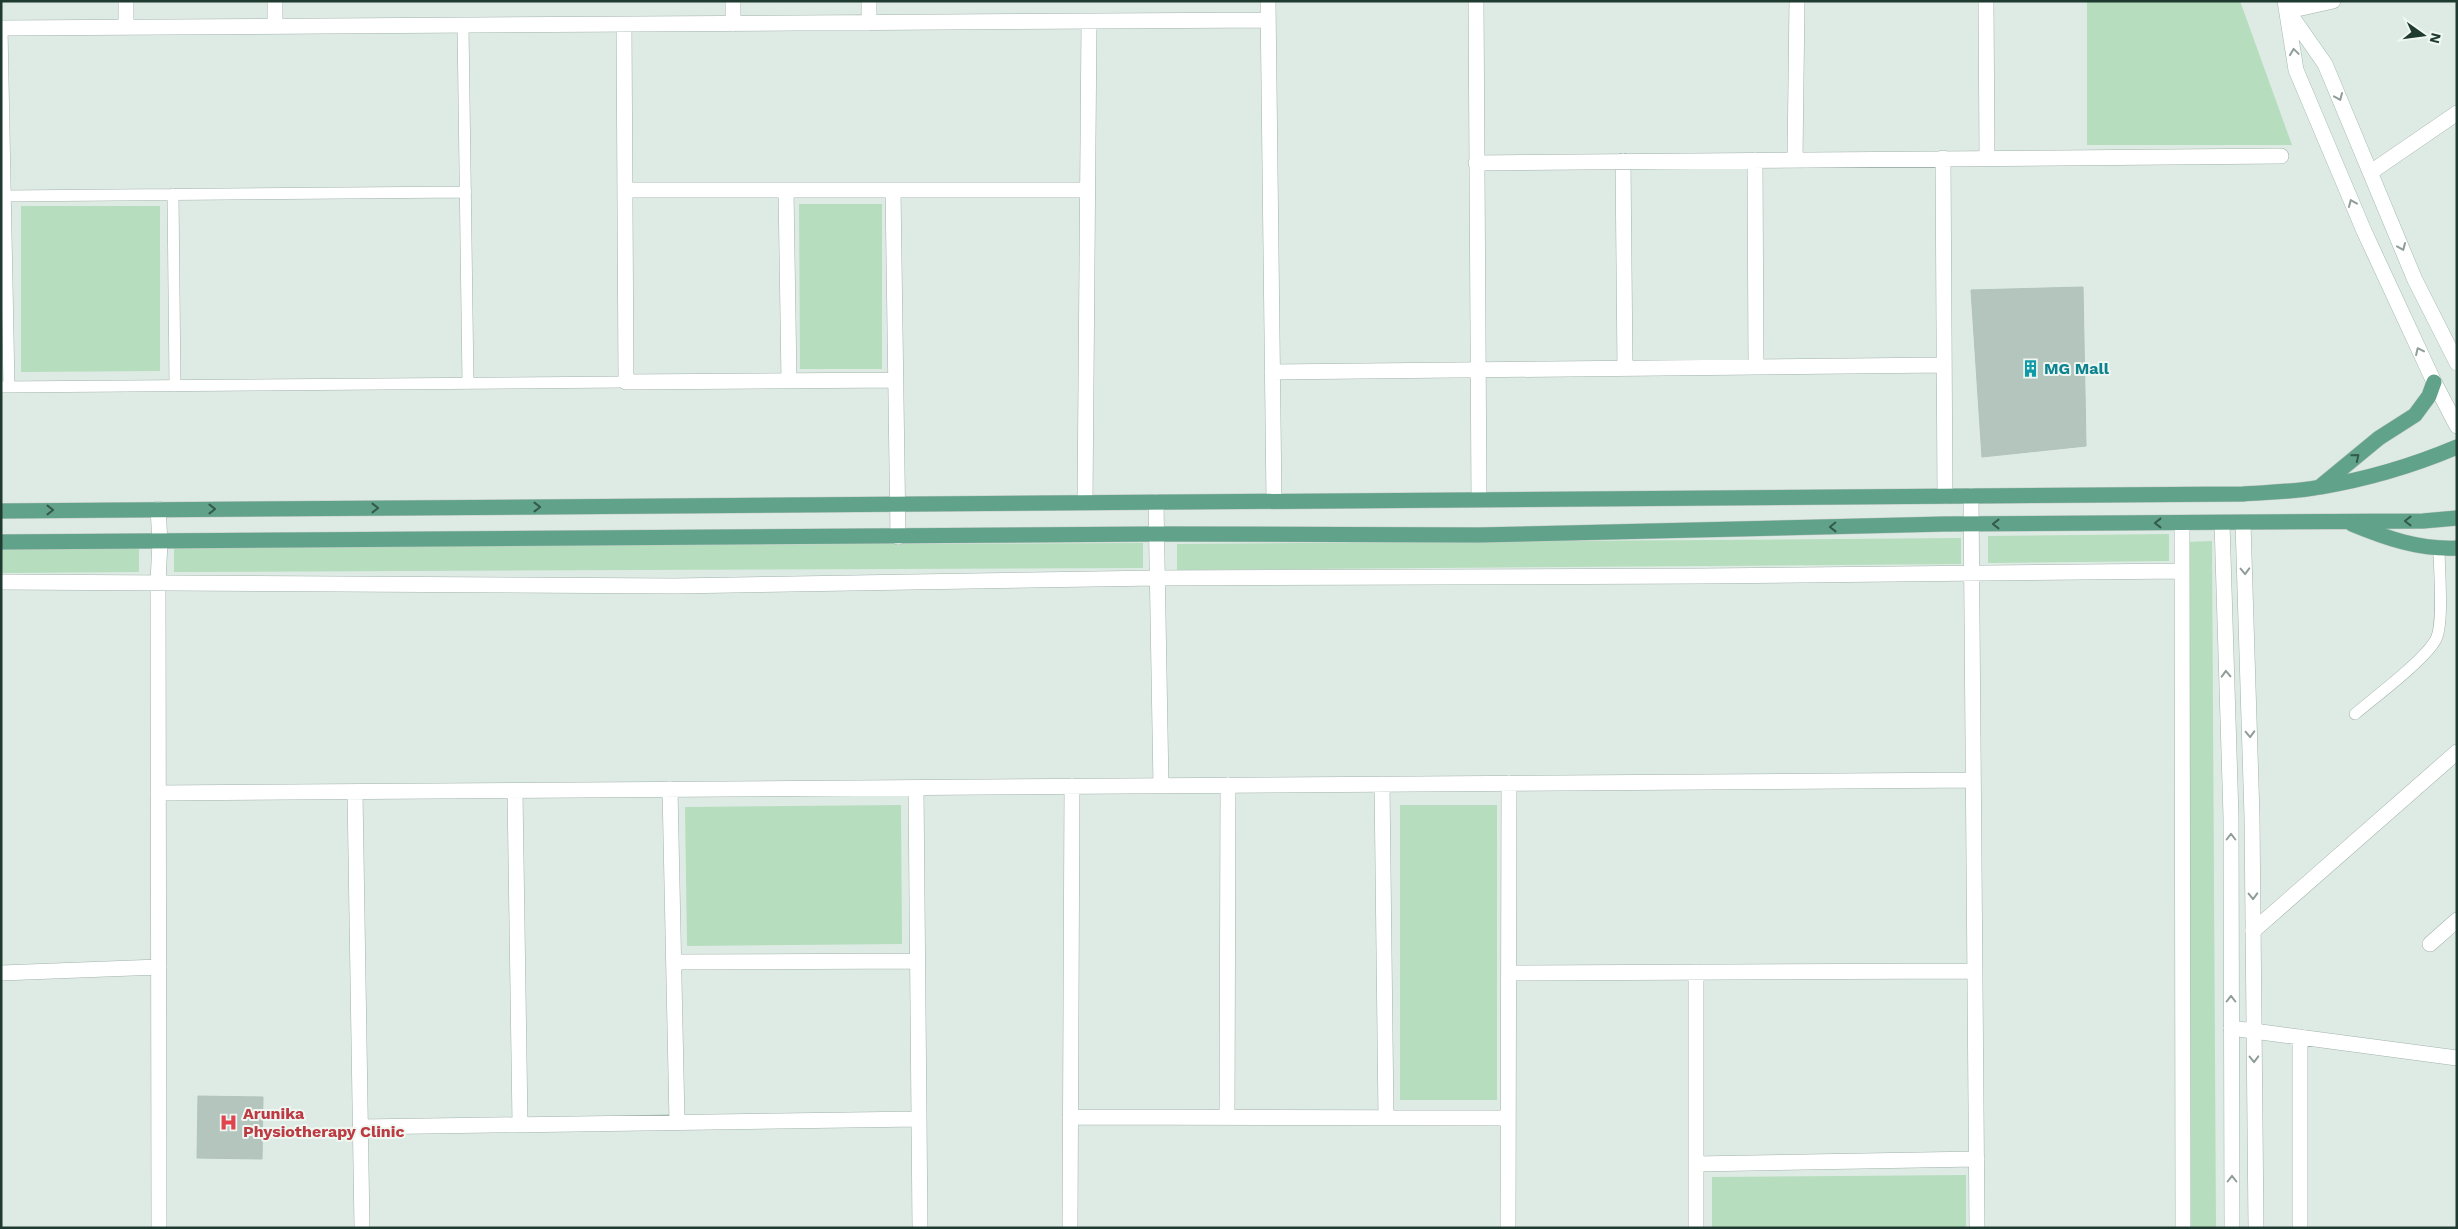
<svg xmlns="http://www.w3.org/2000/svg" width="2458" height="1229" font-family="'Work Sans',sans-serif">
<style>
.green{fill:#b6ddbd}
.building{fill:#b4c5bd;stroke:#b1c4ba}
.lines{fill:none;stroke-linecap:round;stroke-linejoin:round}
.service-casing{stroke:#a1b3ab;stroke-width:12}
.minor-casing{stroke:#a1b3ab;stroke-width:16}
.tertiary-casing{stroke:#a1b3ab;stroke-width:16}
.secondary-casing{stroke:#9fbaae;stroke-width:16}
.primary-casing{stroke:#c0c8c5;stroke-width:16}
.service{stroke:#fff;stroke-width:11}
.minor{stroke:#fff;stroke-width:15}
.tertiary{stroke:#fff;stroke-width:15}
.secondary{stroke:#fff;stroke-width:15}
.primary{stroke:#61a28b;stroke-width:15}
.oneway{stroke:#8f9d98}
.oneway2{stroke:#335a4c}
.labels{text-anchor:middle;dominant-baseline:central;stroke-width:4;stroke-linejoin:round;paint-order:stroke}
.culture-label{font-size:16px;font-weight:bold;fill:#0d838f;stroke:#eff7f2;text-anchor:start}
.health-label{font-size:16px;font-weight:bold;fill:#be3a42;stroke:#eff7f2;text-anchor:start}
</style>
<rect width="100%" height="100%" fill="#deebe4"/>
<!-- green -->
<path class="green" d="M2087,1H2240L2292,145H2087Z
M799,204H882V369H800Z
M21,206H160V371L21,372Z
M2169,534V561L1988,563V536Z
M1961,538V564L1177,570V544Z
M2212,541L2216,1228H2191L2187,542Z
M1143,543V568L174,572V547Z
M139,548V572L1,573V549Z
M901,805L902,944L687,946L685,807Z
M1400,805H1497V1100H1400Z
M1966,1175V1228H1712V1177Z"/>
<!-- building -->
<path class="building" d="M2083,287L2086,446L1982,457L1971,290Z
M198,1096L263,1097L262,1159L197,1158Z"/>
<g class="lines">
<defs>
<path id="service" d="M463,25L468,384
M2,28L9,387
M173,194L175,386
M6,196L466,192
M1,387L626,382
M2355,714C2375,697 2426,659 2436,639C2444,623 2439,568 2439,548"/>
<path id="minor" d="M126,1V27
M275,1V26
M733,1V24
M869,1V23
M1268,1L1274,501
M1476,1L1479,499
M1986,1L1987,158
M2288,11L2333,1
M624,25L626,382L895,380
M1,28L1268,20
M1943,158L1945,496
M1795,159L1797,1
M1755,160L1756,367
M1623,161L1625,368
M1476,163L2281,156
M2371,172L2457,113
M625,190H1087
M786,190L789,381
M893,190L898,537
M1272,372L1944,365
M1971,496L1977,1228
M1085,502L1089,22
M1156,502L1161,786
M158,509L160,542L158,582L159,1228
M2182,523L2183,1228
M1,582L675,586L1157,578L1703,576L2182,571
M1382,784L1386,1118
M916,788L920,1228
M670,789L677,1122
M515,791L520,1124
M355,792L362,1228
M158,793L1973,780
M2253,931L2457,752
M2430,944L2457,920
M674,962L917,961
M1696,972V1228
M1,973L159,967
M1509,973L1975,971
M2231,1028L2457,1058
M2300,1037V1228
M1070,1117L1508,1118
M1227,1118L1228,785
M360,1127L919,1119
M1696,1164L1977,1159
M1070,1228L1072,786
M1508,1228L1509,783"/>
<path id="tertiary" d="M2222,523L2231,817L2232,1228
M2243,523L2252,817L2256,1228"/>
<path id="secondary" d="M2285,1L2296,70L2364,231L2434,382L2457,426
M2290,14L2325,64L2415,280L2457,363"/>
<path id="primary" d="M2322,485L2379,438L2415,415L2429,396L2434,382
M1,511L2243,494C2269,492 2295,492 2320,487C2368,479 2412,466 2457,447
M2352,524C2386,538 2420,550 2457,548
M1,542L1158,534L1479,535L1945,524L2423,521L2457,518"/>
</defs>
<!-- service casing -->
<use href="#service" class="service-casing"/>
<!-- minor casing -->
<use href="#minor" class="minor-casing"/>
<!-- tertiary casing -->
<use href="#tertiary" class="tertiary-casing"/>
<!-- secondary casing -->
<use href="#secondary" class="secondary-casing"/>
<!-- primary casing -->
<use href="#primary" class="primary-casing"/>
<!-- service -->
<use href="#service" class="service"/>
<!-- minor -->
<use href="#minor" class="minor"/>
<!-- tertiary -->
<use href="#tertiary" class="tertiary"/>
<!-- secondary -->
<use href="#secondary" class="secondary"/>
<!-- primary -->
<use href="#primary" class="primary"/>
</g>
<!-- one-way arrows -->
<defs><path id="oneway-chevron" d="M-2-3.5L2.5 0L-2 3.5" fill="none" stroke-width="1.6" stroke-linecap="round" stroke-linejoin="round" transform="scale(1.25)"/></defs>
<g class="oneway">
<use href="#oneway-chevron" transform="translate(2294 52) rotate(-98)"/>
<use href="#oneway-chevron" transform="translate(2339 97) rotate(67)"/>
<use href="#oneway-chevron" transform="translate(2352 203) rotate(-113)"/>
<use href="#oneway-chevron" transform="translate(2402 247) rotate(67)"/>
<use href="#oneway-chevron" transform="translate(2419 351) rotate(-115)"/>
<use href="#oneway-chevron" transform="translate(2245 571) rotate(88)"/>
<use href="#oneway-chevron" transform="translate(2226 674) rotate(-92)"/>
<use href="#oneway-chevron" transform="translate(2250 734) rotate(88)"/>
<use href="#oneway-chevron" transform="translate(2231 837) rotate(-90)"/>
<use href="#oneway-chevron" transform="translate(2253 896) rotate(89)"/>
<use href="#oneway-chevron" transform="translate(2231 999) rotate(-90)"/>
<use href="#oneway-chevron" transform="translate(2254 1059) rotate(89)"/>
<use href="#oneway-chevron" transform="translate(2232 1179) rotate(-90)"/>
</g>
<g class="oneway2">
<use href="#oneway-chevron" transform="translate(2356 457) rotate(-39)"/>
<use href="#oneway-chevron" transform="translate(537 507)"/>
<use href="#oneway-chevron" transform="translate(375 508)"/>
<use href="#oneway-chevron" transform="translate(212 509)"/>
<use href="#oneway-chevron" transform="translate(50 510)"/>
<use href="#oneway-chevron" transform="translate(2408 521) rotate(-180)"/>
<use href="#oneway-chevron" transform="translate(2158 523) rotate(180)"/>
<use href="#oneway-chevron" transform="translate(1996 524) rotate(180)"/>
<use href="#oneway-chevron" transform="translate(1833 527) rotate(179)"/>
</g>
<!-- icons -->
<defs>
<symbol id="building-bare" viewBox="-9 -9 18 18"><path d="M-4-6H4V6H1V3H-1V6H-4ZM-2.5-4.3h1.7v1.8h-1.7ZM.8-4.3h1.7v1.8H.8ZM-2.5-1h1.7V.8h-1.7ZM.8-1h1.7V.8H.8Z" fill="#0f9aa8" stroke="#eff7f2" stroke-width="2.5" paint-order="stroke"/></symbol>
<symbol id="hospital-bare" viewBox="-9 -9 18 18"><path d="M-5-5h3v3.5h4V-5h3V5h-3V1.5h-4V5h-3Z" fill="#e0444e" stroke="#eff7f2" stroke-width="2.5" paint-order="stroke"/></symbol>
</defs>
<g fill-rule="evenodd">
<use href="#building-bare" x="2018" y="356" width="25" height="25"/>
<use href="#hospital-bare" x="216" y="1110" width="25" height="25"/>
</g>
<g class="labels">
<!-- culture labels -->
<g class="culture-label">
<text x="2044" y="368">MG Mall</text>
</g>
<!-- health labels -->
<g class="health-label">
<text x="243" y="1113">Arunika<tspan x="243" dy="18">Physiotherapy Clinic</tspan></text>
</g>
</g>
<!-- border -->
<rect width="2458" height="1229" fill="none" stroke="#1f3b31" stroke-width="5"/>
<!-- north arrow -->
<g transform="translate(2423 35) rotate(104)" stroke="#eff7f2" stroke-width="4" paint-order="stroke">
<path d="M0-4L9 19L0 12L-9 19Z" fill="#1f3b31"/>
<text y="-8" font-size="14" font-weight="bold" text-anchor="middle" fill="#1f3b31">N</text>
</g>
</svg>
